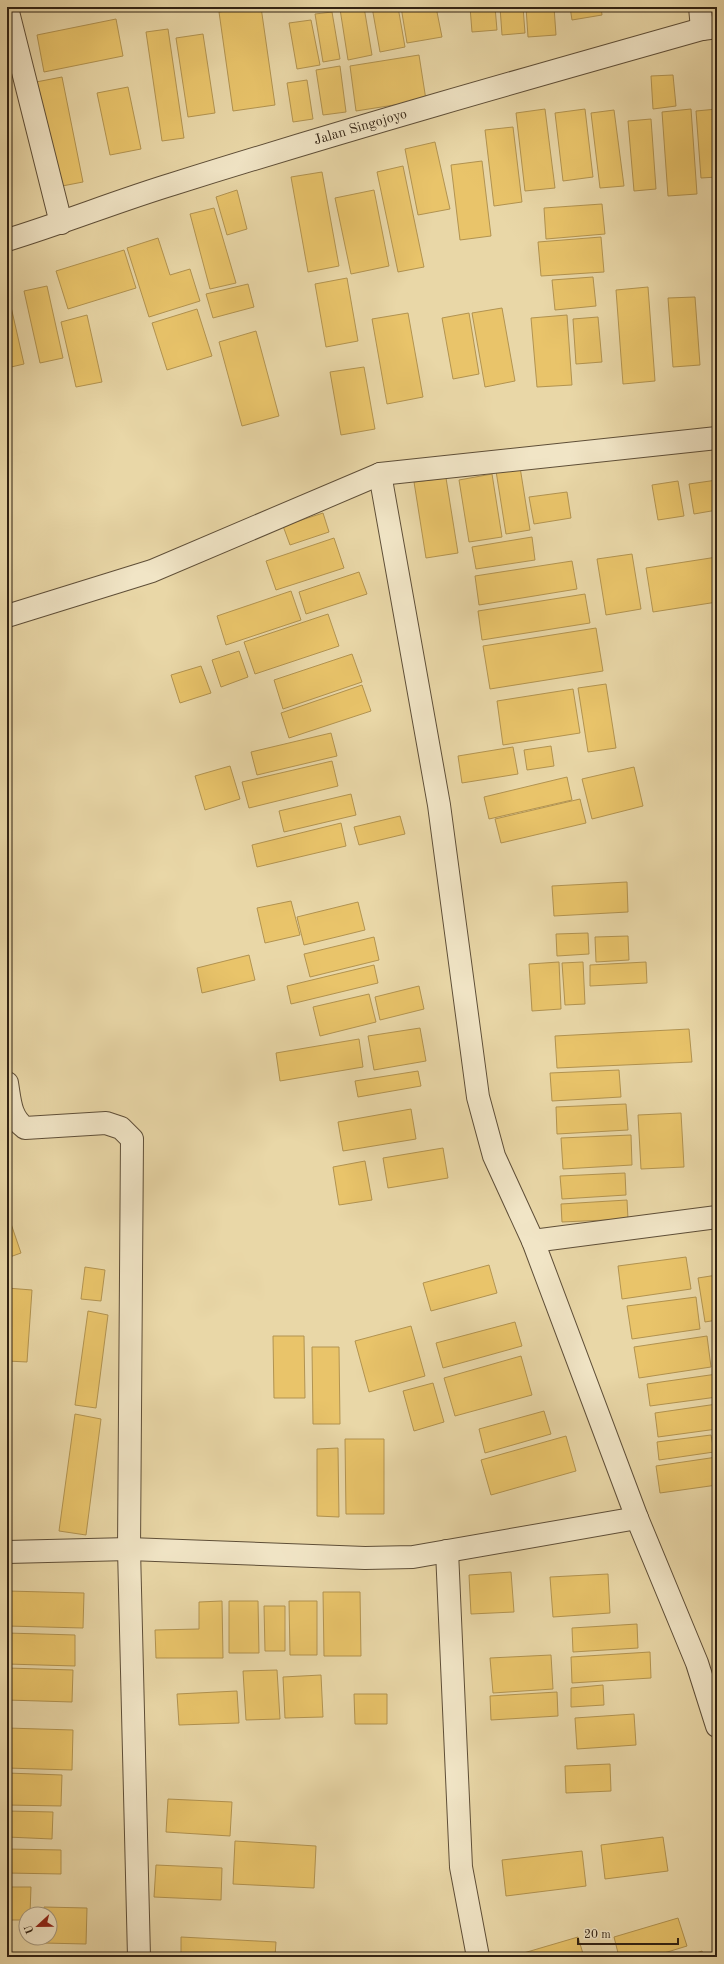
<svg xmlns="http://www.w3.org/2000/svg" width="724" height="1964" font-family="'Old Standard TT',serif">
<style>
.homes{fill:#e9c46a;stroke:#b29350}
.public{fill:#457b9d;stroke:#3f6074}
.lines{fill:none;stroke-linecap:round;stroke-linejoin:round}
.minor-casing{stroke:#5f4f38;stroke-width:24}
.minor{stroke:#f1e5c6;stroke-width:22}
.labels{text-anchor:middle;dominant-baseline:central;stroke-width:4;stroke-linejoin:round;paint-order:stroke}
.street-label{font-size:14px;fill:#312213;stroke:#f1e5c6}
</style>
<rect width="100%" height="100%" fill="#e9d7a7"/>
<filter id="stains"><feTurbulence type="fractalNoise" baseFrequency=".005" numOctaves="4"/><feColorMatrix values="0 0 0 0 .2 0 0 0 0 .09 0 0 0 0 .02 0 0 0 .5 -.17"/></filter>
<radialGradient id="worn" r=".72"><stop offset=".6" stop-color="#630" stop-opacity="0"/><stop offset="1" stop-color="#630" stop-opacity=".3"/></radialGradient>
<!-- homes -->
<path class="homes" d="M256,7H261L275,105L233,111L219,12Z
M351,7H364L372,55L348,60L340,9Z
M372,7H398L405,47L380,52Z
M401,7H436L442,37L407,43Z
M470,7H495L497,30L472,32Z
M500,7H523L525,33L502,35Z
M526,7H554L556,35L528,37Z
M570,7H601L602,15L572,20Z
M332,12L340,59L323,62L315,14Z
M116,19L123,56L44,72L37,35Z
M311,20L320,65L297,69L289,23Z
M168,29L184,138L162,141L146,32Z
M203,34L215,113L188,117L176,38Z
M419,55L426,100L356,111L350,66Z
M340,66L346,112L323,115L316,70Z
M673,75L676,106L653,109L651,76Z
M62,77L83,182L57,187L36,82Z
M307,80L313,119L293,122L287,83Z
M128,87L141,149L110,155L97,93Z
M545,109L555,188L525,191L516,113Z
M585,109L593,177L563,181L555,113Z
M691,109L697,194L668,196L662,112Z
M717,109V177L701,178L696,111Z
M614,110L624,186L600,188L591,113Z
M651,119L656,189L634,191L628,121Z
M513,127L522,202L494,206L485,130Z
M435,142L450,209L418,215L405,149Z
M482,161L491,236L460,240L451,165Z
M403,166L424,267L398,272L377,172Z
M322,172L339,266L308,272L291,177Z
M237,190L247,229L227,235L216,197Z
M374,190L389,266L351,274L335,198Z
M602,204L605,234L546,239L544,208Z
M214,208L236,283L210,289L190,214Z
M601,237L604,272L541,276L538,242Z
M158,238L170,275L190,269L200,301L149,317L127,248Z
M124,250L136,288L68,309L56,271Z
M593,277L596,306L555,310L552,280Z
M347,278L358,341L326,347L315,284Z
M248,284L254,307L213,318L206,294Z
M47,286L63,358L40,363L24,291Z
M648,287L655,381L623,384L616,290Z
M7,289L24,364L7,368Z
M695,297L700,365L673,367L668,298Z
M502,308L515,381L485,387L472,313Z
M197,309L212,356L167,370L152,323Z
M408,313L423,397L387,404L372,319Z
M469,313L479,374L453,379L442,318Z
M87,315L102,382L76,387L61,322Z
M567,315L572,385L537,387L531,318Z
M598,317L602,362L576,364L573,319Z
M256,331L279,416L242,426L219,342Z
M364,367L375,429L341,435L330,372Z
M520,467L530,530L506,534L496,471Z
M492,474L502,537L469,542L459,480Z
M446,478L458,553L426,558L414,482Z
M717,480V510L694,514L689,484Z
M678,481L684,516L658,520L652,485Z
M567,492L571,518L534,524L529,497Z
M323,513L329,532L290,545L283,526Z
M532,537L535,560L476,569L472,547Z
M334,538L344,568L276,590L266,561Z
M632,554L641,609L606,615L597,559Z
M717,557V602L653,612L646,568Z
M572,561L577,589L479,605L475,576Z
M359,572L367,594L306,614L299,592Z
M291,591L301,620L226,645L217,616Z
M585,594L590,623L482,640L478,611Z
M328,614L339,646L255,674L244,642Z
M596,628L603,671L490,689L483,646Z
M239,651L248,677L221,687L212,660Z
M352,654L362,682L283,709L274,680Z
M201,666L211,693L180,703L171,675Z
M606,684L616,748L588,752L578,688Z
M362,685L371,711L289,738L281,713Z
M573,689L580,733L503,745L497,701Z
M331,733L337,756L257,775L251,752Z
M551,746L554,766L527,770L524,750Z
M513,747L518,774L462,783L458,756Z
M332,761L338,786L249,808L242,782Z
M230,766L240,799L205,810L195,776Z
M634,767L643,806L592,819L582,779Z
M567,777L572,800L489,819L484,797Z
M351,794L356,815L284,832L279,811Z
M580,799L586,823L501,843L495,819Z
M400,816L405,834L359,845L354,827Z
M341,823L346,846L257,867L252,845Z
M627,882L628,912L554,916L552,886Z
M291,901L300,935L265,943L257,908Z
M358,902L365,930L304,945L297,917Z
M588,933L589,954L557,956L556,934Z
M628,936L629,960L596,962L595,937Z
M374,937L379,960L310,977L304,954Z
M249,955L255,980L202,993L197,968Z
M559,962L561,1009L532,1011L529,964Z
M583,962L585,1004L565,1005L562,963Z
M646,962L647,983L590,986V965Z
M374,965L378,983L291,1004L287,986Z
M419,986L424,1009L380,1020L375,997Z
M369,994L376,1022L320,1036L313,1007Z
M420,1028L426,1061L374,1070L368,1036Z
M689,1029L692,1062L557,1068L555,1036Z
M359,1039L363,1067L280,1081L276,1053Z
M619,1070L621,1097L552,1101L550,1073Z
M418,1071L421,1086L358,1097L355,1081Z
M626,1104L628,1130L557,1134L556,1107Z
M411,1109L416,1139L343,1151L338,1122Z
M681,1113L684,1167L641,1169L638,1115Z
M631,1135L632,1165L563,1169L561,1138Z
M443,1148L448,1178L388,1188L383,1158Z
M365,1161L372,1200L339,1205L333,1167Z
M625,1173L626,1195L562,1199L560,1176Z
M627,1200L628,1219L562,1222L561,1204Z
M7,1212L21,1253L7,1258Z
M686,1257L691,1289L622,1299L618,1266Z
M489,1265L497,1293L431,1311L423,1283Z
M85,1267L105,1270L101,1301L81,1299Z
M717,1275V1320L705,1322L698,1278Z
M7,1288L32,1290L27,1362L7,1361Z
M696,1297L700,1329L632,1339L627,1306Z
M88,1311L108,1315L96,1408L75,1405Z
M515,1322L522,1346L443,1368L436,1343Z
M411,1326L425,1376L369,1392L355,1341Z
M273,1336H304L305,1398H274Z
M707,1336L711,1367L639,1378L634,1347Z
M312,1347H339L340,1424H313Z
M521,1356L532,1395L455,1416L444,1378Z
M717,1374V1397L650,1406L647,1384Z
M433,1383L444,1422L414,1431L403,1391Z
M717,1404V1429L658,1437L655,1413Z
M544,1411L551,1434L485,1453L479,1429Z
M75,1414L101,1419L86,1535L59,1531Z
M711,1435L714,1452L659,1460L657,1442Z
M566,1436L576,1471L491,1495L481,1460Z
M345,1439H384V1514H346Z
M338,1448L339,1517L317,1516V1449Z
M717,1457V1485L660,1493L656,1466Z
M511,1572L514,1612L471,1614L469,1575Z
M608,1574L610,1613L553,1617L550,1577Z
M7,1591L84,1593L83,1628L7,1626Z
M323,1592H360L361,1656H324Z
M222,1601L223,1658H156L155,1630L199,1629V1602Z
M229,1601H258L259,1653H229Z
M289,1601H317V1655H290Z
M264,1606H285V1651H265Z
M637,1624L638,1648L573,1652L572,1628Z
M7,1633L75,1635V1666L7,1664Z
M650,1652L651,1678L572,1683L571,1657Z
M551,1655L553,1689L493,1693L490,1658Z
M7,1668L73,1670L72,1702L7,1700Z
M277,1670L280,1719L246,1720L243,1671Z
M321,1675L323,1717L285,1718L283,1677Z
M603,1685L604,1705L571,1707V1688Z
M237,1691L239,1723L179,1725L177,1694Z
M557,1692L558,1716L491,1720L490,1696Z
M354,1694H387V1724H355Z
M634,1714L636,1745L577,1749L575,1718Z
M7,1728L73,1730L72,1770L7,1768Z
M610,1764L611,1791L566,1793L565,1766Z
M7,1773L62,1775L61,1806L7,1805Z
M168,1799L232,1802L230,1836L166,1832Z
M7,1811L53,1812L52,1839L7,1837Z
M663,1837L668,1871L605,1879L601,1845Z
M235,1841L316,1846L314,1888L233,1884Z
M7,1849L61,1850V1874L7,1873Z
M582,1851L586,1886L506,1896L502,1860Z
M156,1865L222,1868L221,1900L154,1897Z
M7,1887H31L30,1914H26V1920H7Z
M44,1907L87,1908L86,1944L43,1943V1938H50V1914H44Z
M678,1918L687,1946L651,1957H619L614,1937Z
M181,1937L276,1942L275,1957H181Z
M578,1937L584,1957H510Z
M702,1951L704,1957H684Z"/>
<!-- public -->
<path class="public" d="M7,150H9L8,217H7Z"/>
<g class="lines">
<defs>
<g id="minor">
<path d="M700,7L702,29"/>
<path d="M7,8L61,223"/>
<path id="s1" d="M7,240C63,223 117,201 173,184C348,129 525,79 702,29L717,27"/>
<path d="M380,474L439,805L478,1097L494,1156L533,1241L637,1518L697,1663L717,1726"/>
<path d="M7,616L152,571L380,474L717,438"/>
<path d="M7,1083C10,1101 10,1117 25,1128L106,1123L121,1128L132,1139L129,1549L139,1957"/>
<path d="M533,1241L717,1217"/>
<path d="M447,1551L461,1867L478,1957"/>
<path d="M7,1552L129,1549L365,1558L413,1557L637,1518"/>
</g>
</defs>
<!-- minor casing -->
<use href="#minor" class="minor-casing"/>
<!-- minor -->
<use href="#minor" class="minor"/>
</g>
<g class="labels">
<!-- street labels -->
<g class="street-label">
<text stroke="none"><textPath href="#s1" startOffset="371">Jalan Singojoyo</textPath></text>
</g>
</g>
<!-- margin -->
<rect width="724" height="1964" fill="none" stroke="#e9d7a7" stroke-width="24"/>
<rect x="8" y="8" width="708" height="1948" fill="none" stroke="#312213" stroke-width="2"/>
<rect x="12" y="12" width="700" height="1940" fill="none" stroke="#312213"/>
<!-- north arrow -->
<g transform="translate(38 1926) rotate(248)"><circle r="19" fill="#f1e5c6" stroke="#a4977e"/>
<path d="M0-3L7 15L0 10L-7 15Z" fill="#8f2418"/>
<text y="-6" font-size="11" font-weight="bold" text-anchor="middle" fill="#312213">U</text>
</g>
<!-- scale -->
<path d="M578 1938v6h100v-6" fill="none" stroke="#312213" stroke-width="2"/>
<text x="584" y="1938" font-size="12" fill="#312213" stroke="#f1e5c6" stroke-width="3" paint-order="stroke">20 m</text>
<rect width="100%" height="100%" filter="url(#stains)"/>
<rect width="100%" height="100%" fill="url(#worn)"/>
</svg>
